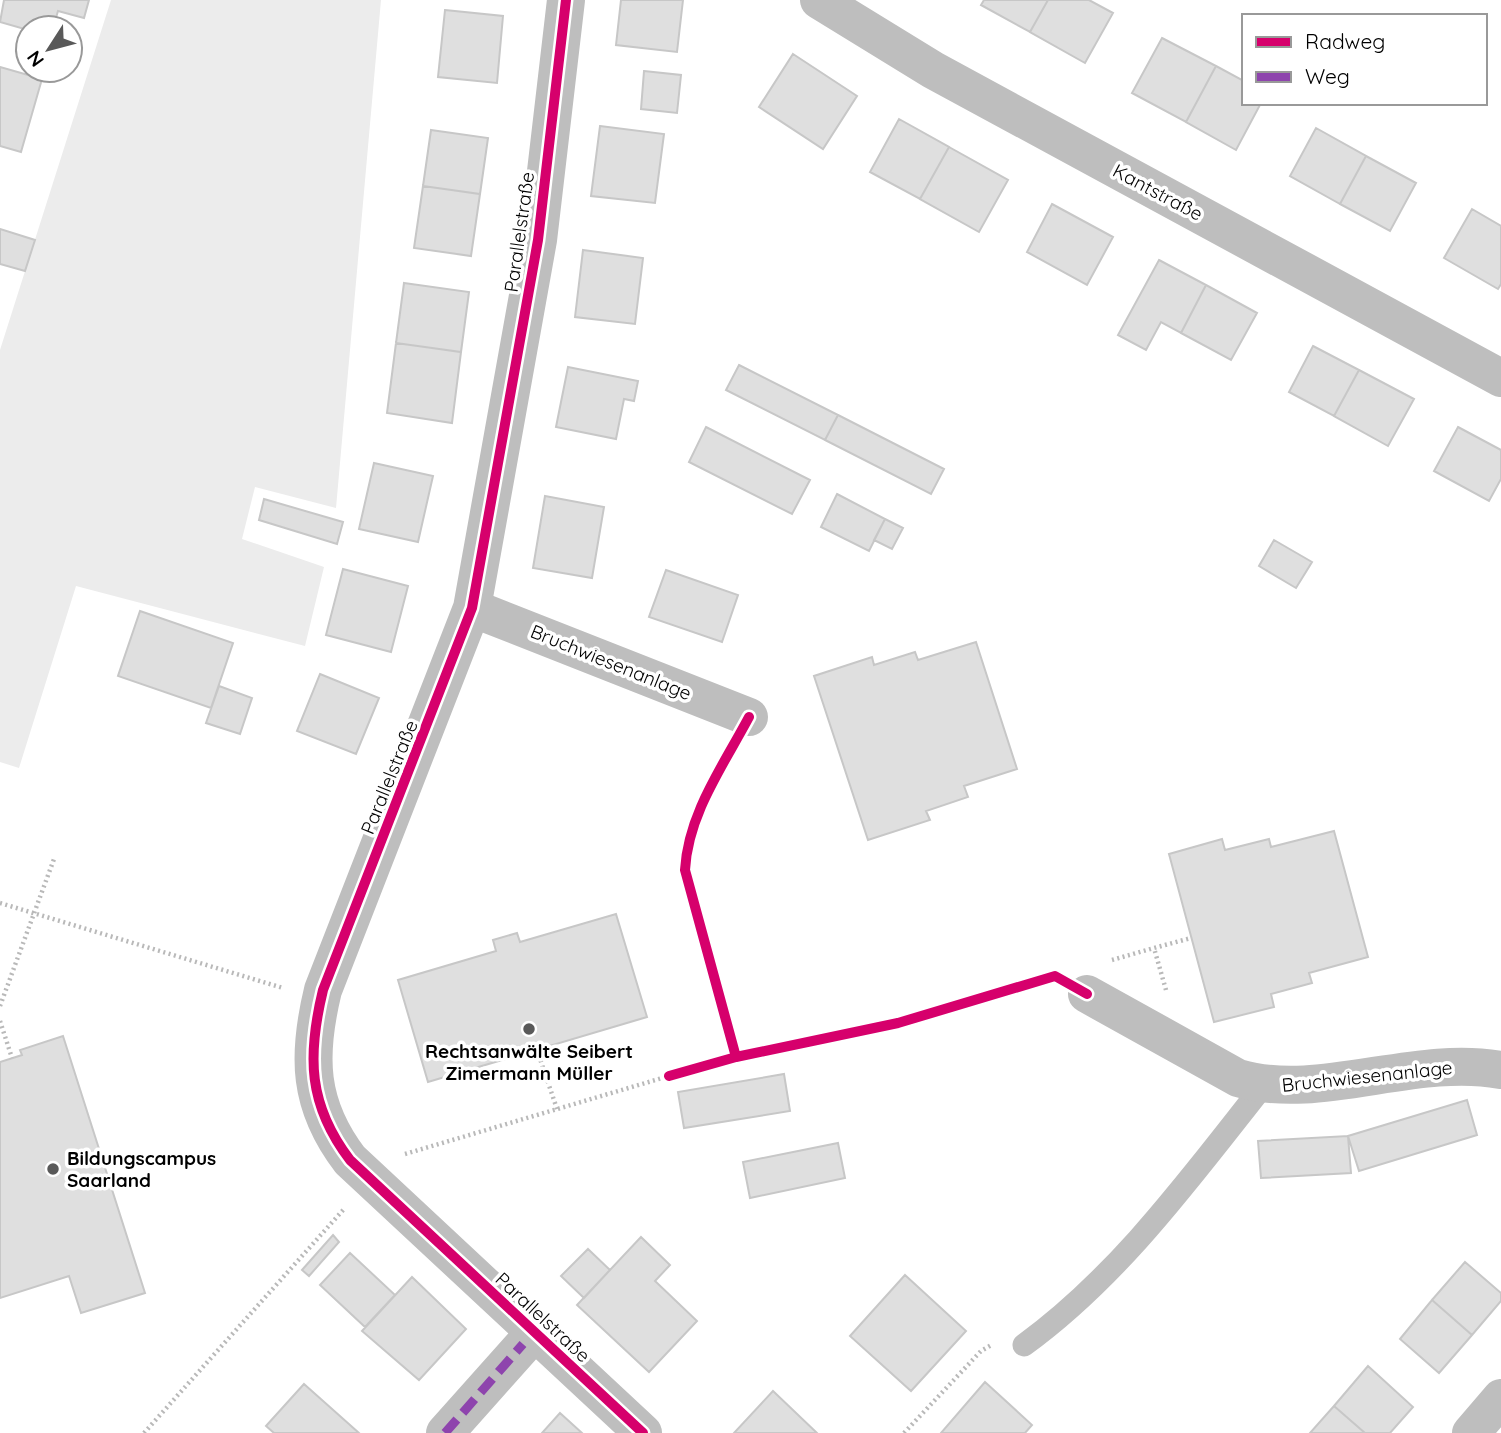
<svg xmlns="http://www.w3.org/2000/svg" width="1501" height="1433" font-family="Quicksand,sans-serif">
<style>
.green{fill:#ececec}
.building{fill:#dfdfdf;stroke:#c7c7c7;stroke-width:2}
.lines{fill:none;stroke-linecap:round;stroke-linejoin:round}
.path{stroke:#b9b9b9;stroke-width:4.5;stroke-dasharray:2 3.5;stroke-linecap:butt}
.service{stroke:#bebebe;stroke-width:23}
.minor{stroke:#bebebe;stroke-width:38}
.quiet{stroke:#8e44ad;stroke-width:9;stroke-dasharray:18 9;stroke-linecap:butt}
.cycleway-casing{stroke:#fff;stroke-width:15}
.cycleway{stroke:#d6006c;stroke-width:10}
.poi-dot{fill:#595959;stroke:#fff;stroke-width:2.5}
.labels{text-anchor:middle;dominant-baseline:central;stroke-width:7;stroke-linejoin:round;paint-order:stroke}
.street-label{font-size:19px;fill:#000;stroke:#fff}
.poi-label{font-size:19px;font-weight:bold;fill:#000;stroke:#fff}
</style>
<rect width="100%" height="100%" fill="#fff"/>
<!-- green -->
<path class="green" d="M111,0H381L336,508L255,487L242,539L324,567L305,646L76,586L19,768L0,762V350Z"/>
<!-- building -->
<path class="building" d="M4,0H89L84,18L58,11L53,28L28,30L0,22Z
M621,0H683L677,52L616,45Z
M984,0H1048L1030,32L981,5Z
M1048,0H1089L1113,13L1085,63L1030,32Z
M445,10L503,16L497,83L438,77Z
M1162,38L1216,66L1186,122L1132,93Z
M793,54L857,96L823,149L759,107Z
M1216,66L1244,81V103H1261L1236,150L1186,122Z
M0,67L42,79L21,152L0,146Z
M644,71L681,75L677,113L641,109Z
M899,119L949,147L920,199L870,172Z
M600,126L664,134L655,203L591,196Z
M1316,128L1366,156L1340,204L1290,176Z
M431,130L488,138L480,194L423,186Z
M949,147L1008,180L979,232L920,199Z
M1366,156L1416,183L1390,231L1340,204Z
M423,186L480,194L471,256L414,248Z
M1052,204L1113,237L1087,285L1027,252Z
M1472,209L1501,226V284L1498,289L1444,258Z
M0,229L35,240L25,271L0,264Z
M583,250L643,258L635,324L575,317Z
M1159,260L1206,285L1181,333L1161,322L1146,350L1118,335Z
M404,283L469,292L461,352L396,343Z
M1206,285L1257,313L1231,360L1181,333Z
M396,343L461,352L452,423L387,413Z
M1313,346L1359,370L1334,416L1289,392Z
M739,365L838,415L825,440L726,390Z
M568,367L638,381L634,401L624,399L616,439L556,427Z
M1359,370L1414,399L1388,446L1334,416Z
M838,415L944,469L931,494L825,440Z
M706,427L810,480L792,514L689,462Z
M1458,427L1501,450V479L1489,501L1434,471Z
M374,463L433,476L418,542L359,529Z
M837,494L885,519L869,551L821,527Z
M545,496L604,507L592,578L533,568Z
M264,499L343,522L337,544L259,520Z
M885,519L903,528L892,549L874,540Z
M1274,540L1312,562L1296,588L1259,566Z
M343,569L408,586L391,652L326,635Z
M666,570L738,595L722,642L649,617Z
M140,611L233,643L211,708L118,676Z
M976,642L1017,769L964,786L968,797L926,811L930,820L868,840L814,676L872,657L874,665L915,652L918,660Z
M320,674L379,698L356,754L297,731Z
M219,686L252,698L240,734L206,723Z
M1334,831L1368,957L1309,973L1312,983L1271,994L1274,1007L1214,1022L1169,854L1222,839L1225,850L1269,839L1271,847Z
M616,914L647,1017L428,1082L398,980L496,951L493,940L517,933L520,942Z
M63,1036L145,1293L81,1313L69,1276L0,1298V1062L22,1055L20,1050Z
M784,1074L790,1111L684,1128L678,1092Z
M1467,1100L1477,1135L1359,1171L1348,1136Z
M1348,1136L1351,1173L1261,1178L1258,1141Z
M838,1143L845,1178L750,1198L743,1162Z
M333,1235L339,1242L309,1276L302,1270Z
M641,1237L670,1265L655,1281L697,1321L649,1372L577,1305Z
M588,1249L610,1270L584,1298L561,1276Z
M350,1253L395,1295L365,1327L320,1285Z
M1465,1262L1501,1293V1301L1472,1335L1432,1300Z
M905,1275L966,1331L911,1391L850,1336Z
M412,1277L466,1329L419,1380L362,1331Z
M1432,1300L1472,1335L1439,1373L1400,1339Z
M1368,1366L1413,1407L1390,1433H1365L1334,1406Z
M985,1382L1032,1425L1025,1433H941Z
M304,1384L359,1433H274L266,1426Z
M773,1391L817,1433H734Z
M1334,1406L1365,1433H1310Z
M560,1413L582,1433H542Z"/>
<g class="lines">
<!-- path -->
<path class="path" d="M0,903L283,988
M1112,960L1154,948
M1166,990L1154,948L1191,938
M0,1006L54,859
M0,1021L12,1058
M537,1050L557,1109
M405,1154L669,1076
M144,1433L344,1209
M904,1433L981,1351L993,1344"/>
<!-- service -->
<path class="service" d="M1024,1345C1119,1276 1191,1177 1263,1086"/>
<!-- minor -->
<path class="minor" d="M566,0L538,240L472,608L323,990C307,1056 308,1105 350,1160L643,1433
M819,0L933,70L1501,378
M472,608L749,717
M1087,994L1238,1078C1319,1102 1414,1054 1501,1070
M445,1433L534,1333
M1471,1433L1501,1398"/>
<!-- quiet -->
<path class="quiet" d="M445,1433L523,1344"/>
<defs>
<path id="cycleway" d="M566,0L538,240L472,608L323,990C307,1056 308,1105 350,1160L643,1433
M736,1057L685,870C688,814 723,766 749,717
M669,1076L736,1057L898,1023L1055,976L1087,994"/>
</defs>
<!-- cycleway casing -->
<use href="#cycleway" class="cycleway-casing"/>
<!-- cycleway -->
<use href="#cycleway" class="cycleway"/>
</g>
<!-- markers -->
<g class="poi-dot">
<circle cx="529" cy="1029" r="7"/>
<circle cx="53" cy="1169" r="7"/>
</g>
<g class="labels">
<!-- street labels -->
<g class="street-label">
<text transform="translate(1158 192) rotate(28)">Kantstraße</text>
<text transform="translate(519 232) rotate(-82)">Parallelstraße</text>
<text transform="translate(611 662) rotate(22)">Bruchwiesenanlage</text>
<text transform="translate(389 777) rotate(-68)">Parallelstraße</text>
<text transform="translate(1367 1076) rotate(-6)">Bruchwiesenanlage</text>
<text transform="translate(543 1317) rotate(43)">Parallelstraße</text>
</g>
<!-- poi labels -->
<g class="poi-label">
<text x="529" y="1051">Rechtsanwälte Seibert<tspan x="529" dy="22">Zimermann Müller</tspan></text>
<text x="67" y="1158" text-anchor="start">Bildungscampus<tspan x="67" dy="22">Saarland</tspan></text>
</g>
</g>
<!-- legend -->
<rect x="1242" y="14" width="245" height="91" fill="#ffffff" stroke="#999999" stroke-width="2"/>
<rect x="1256" y="37" width="35" height="10" fill="#d6006c" stroke="#999999" stroke-width="2"/>
<text x="1305" y="49" font-size="21" fill="#000000">Radweg</text>
<rect x="1256" y="72" width="35" height="10" fill="#8e44ad" stroke="#999999" stroke-width="2"/>
<text x="1305" y="84" font-size="21" fill="#000000">Weg</text>
<!-- north arrow -->
<g transform="translate(49 49) rotate(234)"><circle r="33" fill="#ffffff" stroke="#999999" stroke-width="2"/>
<path d="M0-5L12 26L0 18L-12 26Z" fill="#595959"/>
<text y="-10" font-size="19" font-weight="bold" text-anchor="middle" fill="#000000">N</text>
</g>
</svg>
